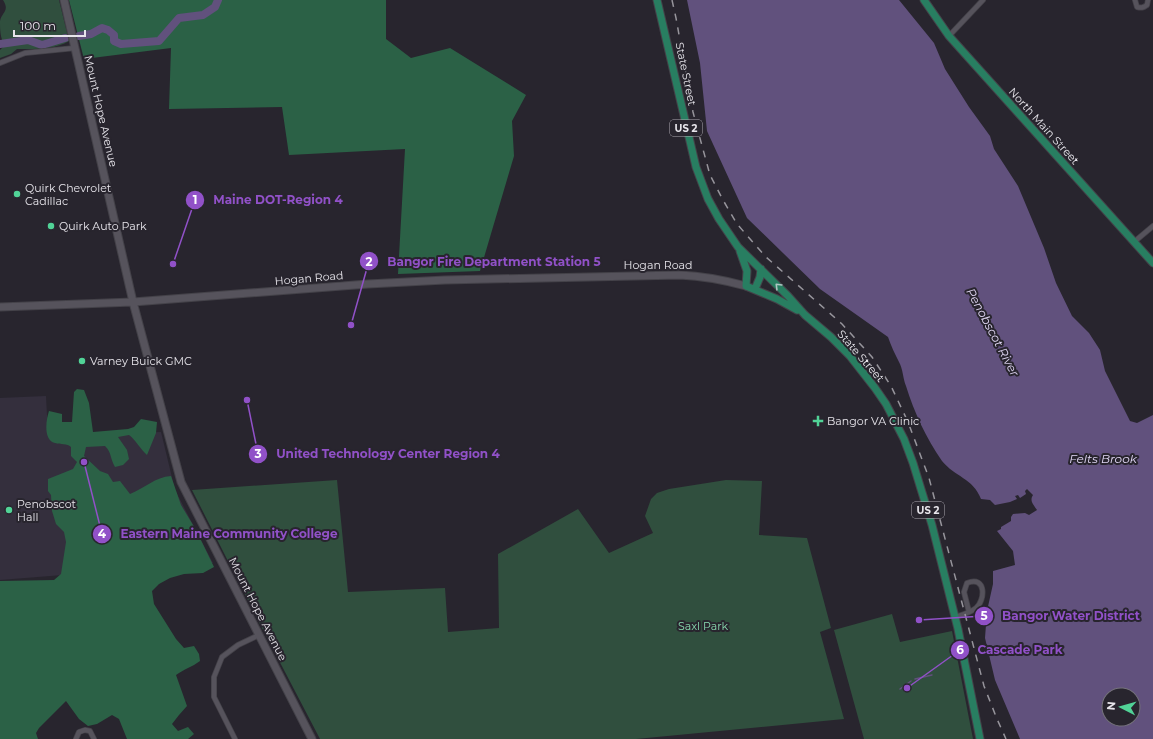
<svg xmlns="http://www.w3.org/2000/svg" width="1153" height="739" font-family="Montserrat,sans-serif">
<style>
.built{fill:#342f3d}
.green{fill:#304f3e}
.forest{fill:#2b6146}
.water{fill:#61517d;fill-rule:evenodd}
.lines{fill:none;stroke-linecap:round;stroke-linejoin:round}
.stream{stroke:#61517d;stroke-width:1.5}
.river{stroke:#61517d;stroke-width:8}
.street-casing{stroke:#444249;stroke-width:6}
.secondary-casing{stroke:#444249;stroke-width:9}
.primary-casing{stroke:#444249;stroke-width:9}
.street{stroke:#56535c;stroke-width:4.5}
.secondary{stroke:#56535c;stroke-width:7}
.primary{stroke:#287e61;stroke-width:7}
.rail{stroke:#97959c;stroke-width:1.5;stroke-dasharray:7 7;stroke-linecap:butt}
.oneway{stroke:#aec6c2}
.poi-dot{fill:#51d397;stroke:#28252e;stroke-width:1.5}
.labels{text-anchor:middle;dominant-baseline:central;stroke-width:4;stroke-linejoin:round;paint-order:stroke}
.shield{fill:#28252e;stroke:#aeabb2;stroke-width:1}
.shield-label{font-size:10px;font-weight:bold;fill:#e7e5eb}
.street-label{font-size:11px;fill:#e7e5eb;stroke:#28252e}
.poi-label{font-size:11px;fill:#e7e5eb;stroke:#28252e;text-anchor:start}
.park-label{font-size:11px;fill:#8adcb1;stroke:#28252e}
.water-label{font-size:12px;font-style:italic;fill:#e2d8f5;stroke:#28252e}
.leader{fill:none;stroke:#9151c8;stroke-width:1.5}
.callout-dot{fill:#9151c8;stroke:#28252e;stroke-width:1.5}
.mark-label{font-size:12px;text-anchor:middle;font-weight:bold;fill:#fff}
.callout-label{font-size:12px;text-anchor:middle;font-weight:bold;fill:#9151c8;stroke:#28252e;stroke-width:4;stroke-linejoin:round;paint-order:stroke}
</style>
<rect width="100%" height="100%" fill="#28252e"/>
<!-- built -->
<path class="built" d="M46,396L48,435L161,432L175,490L213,563L0,580V398Z"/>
<!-- green -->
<path class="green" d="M3,0H59L69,41C54,50 35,49 17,49L11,54L0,58V50L5,45C0,39 0,29 0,21C2,12 10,11 3,0Z
M337,480L348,592L445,588L448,632L499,628L498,554L578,509L609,553L653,533L645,516L651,499L657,493L669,489L726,480L762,481L759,535L807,538L831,628L820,632L844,719L636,739H320L261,626L192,490Z
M892,614L900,642L952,631L973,739H864L834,630Z"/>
<!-- forest -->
<path class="forest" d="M69,0H386V39L411,58L450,48L526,95L512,121L514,156L480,271L398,274L405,149L289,155L282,107L169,109L171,48L84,59Z
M77,389L84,390L89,403L93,432L128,429L134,427L141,419L157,422L156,433L147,455C140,449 136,440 129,435L118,437L127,450L129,459L123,465L115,467C110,459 112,453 105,446L86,447L84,456L100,471L108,474L113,482L120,481L130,494C145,488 155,477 171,476L181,505L196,530L214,567L203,573L184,574L170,578L159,584L152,591L154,604L176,639L184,648L194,646L199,654L200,661C192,667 184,669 176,675L187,706L179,715L172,724L178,731L188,727L194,734L188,739H127L119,719L112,715L97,724L88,726L79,719L66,701L39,728L36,733L38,739H0V581L54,580L61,574L66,542L64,532L56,524L52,511L51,495L48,491V479L73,469L77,462L71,456V447C67,443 61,445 55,443C43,440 46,420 49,411L62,414V422H72L74,392Z"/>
<!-- water -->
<path class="water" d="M687,0H899L934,43L945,69L969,107L990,136L994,149L1018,186L1044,248L1056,283L1072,316L1089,333L1100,350L1105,371L1130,421L1137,423L1153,415V739H1020L995,680L985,638L987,611L993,584V571L1015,565L1013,551L997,531L1001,529V527L1011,521V517L1013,514L1025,513L1029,515L1037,510C1034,505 1029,501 1033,495L1027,489L1025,491L1026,494L1020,498L1018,495L1015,496L1017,499L1010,502L995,505L990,500L981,499C973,478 955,477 942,461C926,438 914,412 906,386C903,379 903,369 899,362C895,354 891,346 888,337L820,289L747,218L707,131L700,63ZM1109,695H1133V719H1109Z"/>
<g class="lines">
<!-- stream -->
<path class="stream" d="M915,679L932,675
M900,689L911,681"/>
<!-- river -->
<path class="river" d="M79,36L91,34L102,28L108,30L114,35V41L121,44L159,41L179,18L203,15L215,7L218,0
M0,44L28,40L42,45L65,38"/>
<defs>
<path id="street" d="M1135,0L1137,7C1141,8 1143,8 1147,5L1148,0
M949,36L983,0
M0,63L25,53L75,48
M1134,242L1153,226
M955,617C962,615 970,613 976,608C985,601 987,575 967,583L964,592L969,612
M76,739L79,732L85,730L90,731L94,739
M235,739L214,697V677L222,657L238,645L259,635"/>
<path id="secondary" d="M64,0L133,302L181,482L312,739
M0,307L133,302L368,284L445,280L680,275C703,276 724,280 746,286"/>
<path id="primary" d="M657,0L696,167L708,199L719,219L738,247L788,296L805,315L831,337L850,356L875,388L886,404L904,439L913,463L932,525L958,629L980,739
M924,0L949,36L1153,263
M740,251L747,271L746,286L777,299L797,310
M755,289L760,277L761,269"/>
</defs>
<!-- street casing -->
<use href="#street" class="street-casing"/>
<!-- secondary casing -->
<use href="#secondary" class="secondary-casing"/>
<!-- primary casing -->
<use href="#primary" class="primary-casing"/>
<!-- street -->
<use href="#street" class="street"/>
<!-- secondary -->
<use href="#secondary" class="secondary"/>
<!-- primary -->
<use href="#primary" class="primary"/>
<!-- rail -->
<path class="rail" d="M672,0L676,18L693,112L698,131L710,175L723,200L737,224L766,257L842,324L872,357L891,386L908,422L929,478L984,686L997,719L1006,739"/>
</g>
<!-- one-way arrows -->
<defs><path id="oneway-chevron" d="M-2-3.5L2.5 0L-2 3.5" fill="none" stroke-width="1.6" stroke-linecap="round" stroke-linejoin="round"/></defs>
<use class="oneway" href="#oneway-chevron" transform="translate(778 286) rotate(-135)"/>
<!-- markers -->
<g class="poi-dot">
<circle cx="17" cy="194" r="4"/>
<circle cx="51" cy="226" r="4"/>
<circle cx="82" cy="361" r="4"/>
<path d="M816 415h4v4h4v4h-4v4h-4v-4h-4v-4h4z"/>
<circle cx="9" cy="510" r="4"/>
</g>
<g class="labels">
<!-- shield labels -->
<g class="shield">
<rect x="670" y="120" width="32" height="16" rx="3"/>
<rect x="912" y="502" width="32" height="16" rx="3"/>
</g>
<g class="shield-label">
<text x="686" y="128">US 2</text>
<text x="928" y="510">US 2</text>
</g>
<!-- street labels -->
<g class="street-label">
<text transform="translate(686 74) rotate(78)">State Street</text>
<text transform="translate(101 111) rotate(77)">Mount Hope Avenue</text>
<text transform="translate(1044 126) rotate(48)">North Main Street</text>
<text x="658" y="265">Hogan Road</text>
<text transform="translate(309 278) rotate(-5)">Hogan Road</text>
<text transform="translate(861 356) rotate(49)">State Street</text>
<text transform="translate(258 609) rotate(63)">Mount Hope Avenue</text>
</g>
<!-- poi labels -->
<g class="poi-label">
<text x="25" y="188">Quirk Chevrolet<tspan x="25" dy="13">Cadillac</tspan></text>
<text x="59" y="226">Quirk Auto Park</text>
<text x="90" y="361">Varney Buick GMC</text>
<text x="827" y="421">Bangor VA Clinic</text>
<text x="17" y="504">Penobscot<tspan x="17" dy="13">Hall</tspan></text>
</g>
<!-- park labels -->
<g class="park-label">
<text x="703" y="626">Saxl Park</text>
</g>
<!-- water labels -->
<g class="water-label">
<text transform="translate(993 332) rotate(62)">Penobscot River</text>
<text x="1103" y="458">Felts Brook</text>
</g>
</g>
<!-- callouts -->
<path class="leader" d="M173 264L195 200M351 325L369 261M247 400L258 454M84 462L102 534M919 620L984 616M907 688L960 650"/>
<g class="callout-dot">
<circle cx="173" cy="264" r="4"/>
<circle cx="351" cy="325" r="4"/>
<circle cx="247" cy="400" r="4"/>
<circle cx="84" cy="462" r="4"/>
<circle cx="919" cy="620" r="4"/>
<circle cx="907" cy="688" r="4"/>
<circle cx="195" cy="200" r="10"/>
<circle cx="369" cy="261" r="10"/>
<circle cx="258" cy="454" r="10"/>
<circle cx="102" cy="534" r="10"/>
<circle cx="984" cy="616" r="10"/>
<circle cx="960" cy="650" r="10"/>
</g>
<g class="mark-label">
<text x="195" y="204">1</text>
<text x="369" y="266">2</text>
<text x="258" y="458">3</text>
<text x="102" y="538">4</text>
<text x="984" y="620">5</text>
<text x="960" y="654">6</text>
</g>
<g class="callout-label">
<text x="278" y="204">Maine DOT-Region 4</text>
<text x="494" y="266">Bangor Fire Department Station 5</text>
<text x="388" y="458">United Technology Center Region 4</text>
<text x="229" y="538">Eastern Maine Community College</text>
<text x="1071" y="620">Bangor Water District</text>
<text x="1020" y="654">Cascade Park</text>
</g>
<!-- north arrow -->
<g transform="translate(1121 707) rotate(276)"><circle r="19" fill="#28252e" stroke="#74727a"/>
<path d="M0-3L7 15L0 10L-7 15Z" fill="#51d397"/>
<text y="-6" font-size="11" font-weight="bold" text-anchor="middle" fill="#e7e5eb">N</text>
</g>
<!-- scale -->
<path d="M14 30v6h71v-6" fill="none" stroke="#e7e5eb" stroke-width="2"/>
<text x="20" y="30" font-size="12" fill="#e7e5eb" stroke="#28252e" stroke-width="3" paint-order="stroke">100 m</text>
</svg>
